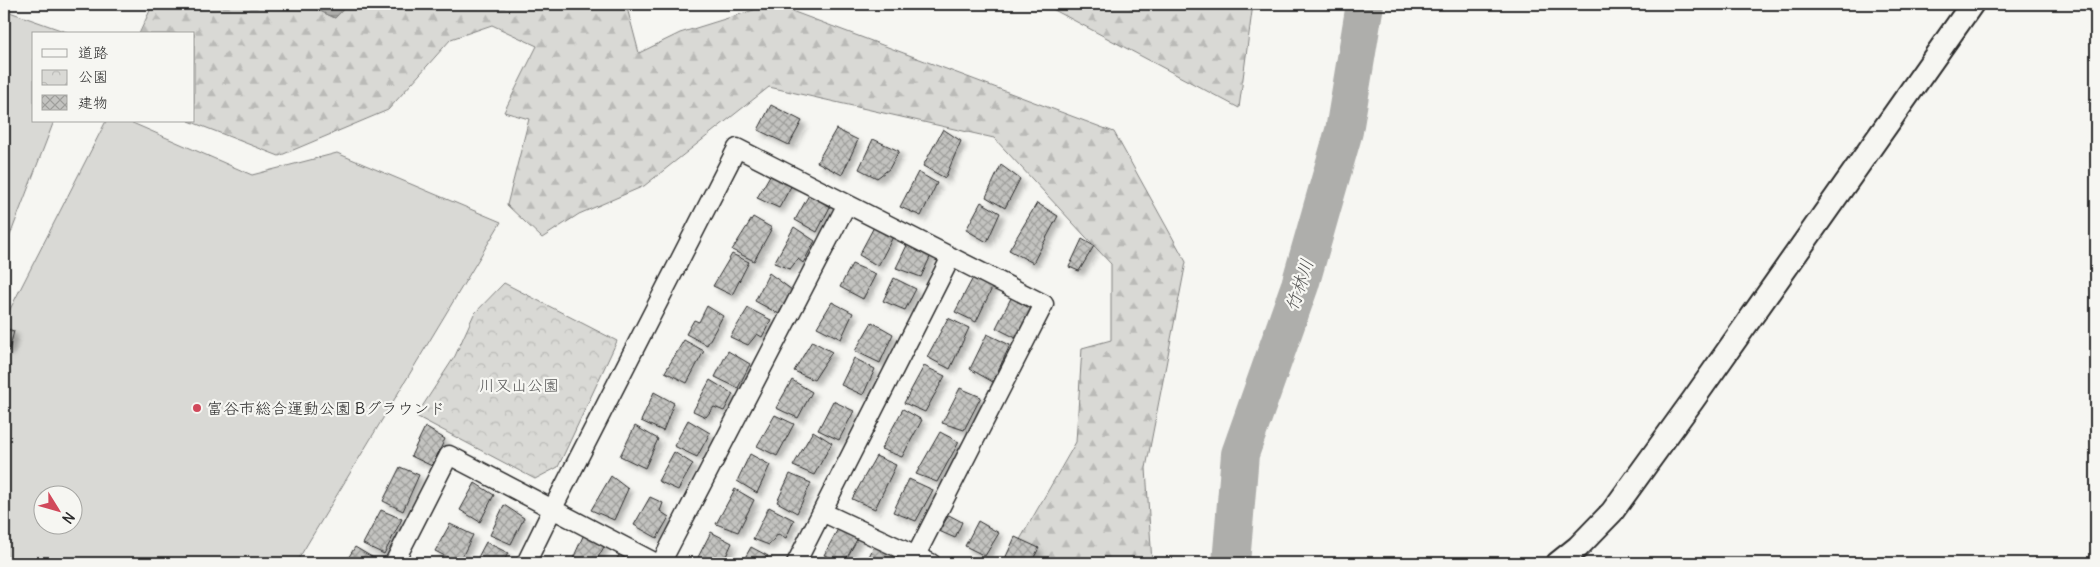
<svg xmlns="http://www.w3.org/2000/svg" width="2100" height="567" font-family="Delius,'Klee One',sans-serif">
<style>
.forest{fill:url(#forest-firs);stroke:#828280}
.park{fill:url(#park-crowns);stroke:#828280}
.pitch{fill:#d9d9d5;stroke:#828280;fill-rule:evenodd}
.water{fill:url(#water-rules);stroke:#7a7a78}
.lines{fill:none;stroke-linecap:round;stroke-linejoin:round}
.river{stroke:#aeaeab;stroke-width:38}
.building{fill:url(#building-cross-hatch);stroke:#2b2b2b;filter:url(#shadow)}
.minor-casing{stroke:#2b2b2b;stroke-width:21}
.tertiary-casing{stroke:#2b2b2b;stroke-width:26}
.minor{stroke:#f6f6f2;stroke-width:18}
.tertiary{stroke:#f6f6f2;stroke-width:22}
.poi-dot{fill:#d1495b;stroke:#f6f6f2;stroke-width:2}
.labels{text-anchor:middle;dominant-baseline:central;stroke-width:4.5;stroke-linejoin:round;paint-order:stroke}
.park-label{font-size:16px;fill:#565656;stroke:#f6f6f2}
.poi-label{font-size:16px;fill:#2b2b2b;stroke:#f6f6f2;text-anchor:start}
.water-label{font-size:18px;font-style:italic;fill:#525251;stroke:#f6f6f2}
</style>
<defs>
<pattern id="forest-firs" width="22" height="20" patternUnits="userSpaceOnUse" patternTransform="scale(1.25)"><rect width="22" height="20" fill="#d9d9d5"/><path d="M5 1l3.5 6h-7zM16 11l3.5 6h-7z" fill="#babab7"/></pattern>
<pattern id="park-crowns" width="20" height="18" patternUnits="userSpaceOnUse" patternTransform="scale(1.25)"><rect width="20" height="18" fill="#d9d9d5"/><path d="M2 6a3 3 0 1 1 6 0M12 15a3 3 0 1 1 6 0" fill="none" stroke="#babab7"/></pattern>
<pattern id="water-rules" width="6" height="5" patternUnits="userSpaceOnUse" patternTransform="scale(1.25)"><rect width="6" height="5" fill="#aeaeab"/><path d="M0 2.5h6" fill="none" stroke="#8e8e8b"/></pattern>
<pattern id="building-cross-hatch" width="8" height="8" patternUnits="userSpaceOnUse" patternTransform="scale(1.25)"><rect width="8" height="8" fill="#c3c3c0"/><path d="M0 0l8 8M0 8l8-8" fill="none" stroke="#9f9f9c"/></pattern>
<filter id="shadow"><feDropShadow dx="4.5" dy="4.5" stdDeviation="2.5" flood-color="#0004"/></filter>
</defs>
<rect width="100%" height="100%" fill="#f6f6f2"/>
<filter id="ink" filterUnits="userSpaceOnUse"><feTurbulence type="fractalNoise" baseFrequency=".02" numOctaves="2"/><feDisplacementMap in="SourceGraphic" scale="10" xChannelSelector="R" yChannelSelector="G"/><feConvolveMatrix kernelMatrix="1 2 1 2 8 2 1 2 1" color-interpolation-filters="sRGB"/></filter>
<g filter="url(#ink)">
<!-- forest -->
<path class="forest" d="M153,4H305L335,18L348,4H626L639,53L680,33L773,4L1114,132L1186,262L1146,468L1152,563H1034L1018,543L1076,442L1082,348L1111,340V264L994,138L769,87L644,186L579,214L542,238L507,205L529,119L504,112L537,46L492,25L451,39L388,110L279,156L189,121H194V34H139Z
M1043,4H1253L1239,108Z"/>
<!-- park -->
<path class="park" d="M504,283L617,341L558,467L535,479L416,416L455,356L474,314Z"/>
<!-- pitch -->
<path class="pitch" d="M4,10L72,34H34V121H54L4,251Z
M106,121H128L252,175L337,153L501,222L296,563H4V321ZM42,494H72V524H42Z"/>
<!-- water -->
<path class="water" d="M305,4H348L335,18Z"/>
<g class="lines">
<!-- river -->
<path class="river" d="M1231,563L1240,454L1300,285L1344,131L1365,4"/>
</g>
<!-- building -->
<path class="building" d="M771,105L802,121L789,145L758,130Z
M836,129L858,140L842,175L817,162Z
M943,129L961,141L945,178L923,166Z
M873,139L899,151L889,169L877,178L859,169Z
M1001,165L1020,179L1005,208L986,197Z
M773,170L794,181L779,208L757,198Z
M918,172L937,183L921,216L900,207Z
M810,193L831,205L817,232L795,220Z
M981,202L1000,213L987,242L966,230Z
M1037,203L1058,216L1033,263L1009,250Z
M753,217L772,228L754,261L732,250Z
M875,225L894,235L878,266L859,255Z
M794,227L815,241L803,263L798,259L790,269L774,263Z
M910,239L932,253L921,277L896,268Z
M1082,239L1094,246L1079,271L1069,267Z
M732,254L749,262L732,295L713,286Z
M852,264L876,274L863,299L840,287Z
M769,273L792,290L779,314L755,301Z
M975,274L994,284L976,322L955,312Z
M894,278L916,289L905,310L883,301Z
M1013,294L1035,306L1016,338L996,328Z
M832,302L853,313L841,339L817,327Z
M707,306L723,316L707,345L686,334L694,320L699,322Z
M748,308L771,320L762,337L757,334L748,345L730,337Z
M948,318L969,328L950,369L927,357Z
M872,322L893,334L880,363L855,351Z
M4,328L14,331L9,351L4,349Z
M987,334L1010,345L993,382L970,369Z
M684,340L704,351L687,383L665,372Z
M812,341L832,352L814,380L794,371Z
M728,351L750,364L738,388L715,377Z
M854,358L875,369L863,395L841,385Z
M924,366L945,376L925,412L904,403Z
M710,380L733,394L724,411L714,407L706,417L693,411Z
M792,380L812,392L798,418L776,408Z
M960,388L981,397L964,430L942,423Z
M654,392L674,403L663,431L641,421Z
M833,401L854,411L839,440L818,430Z
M903,409L922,420L902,457L881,449Z
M775,415L794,424L777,456L757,446Z
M688,420L710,433L697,457L674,446Z
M635,426L658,439L645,468L620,456Z
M425,427L445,439L432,466L411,456Z
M813,431L832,443L814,475L793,466Z
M940,432L959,442L937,482L916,474Z
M674,452L693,464L678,490L658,481Z
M750,454L770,465L757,493L737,481Z
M876,456L896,465L875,509L852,499Z
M400,467L419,475L403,511L383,501Z
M790,474L811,483L797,513L777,502Z
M611,476L628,489L614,520L591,510Z
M909,479L933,490L916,521L893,512Z
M475,483L494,495L480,522L460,510Z
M735,489L754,500L738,532L716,524Z
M650,497L663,503L660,511L669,517L657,538L634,525Z
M504,505L524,518L511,544L490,535Z
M769,507L794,520L786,538L778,534L769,545L753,539Z
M381,510L402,519L384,554L363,544Z
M949,515L962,522L955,538L939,531Z
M978,521L999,533L985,556L965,546Z
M450,524L473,535L459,563L435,551Z
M839,527L859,536L844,563L824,555Z
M711,532L732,543L723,563H695Z
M584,534L605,545L595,563H571Z
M1015,537L1039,548L1031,563H1003Z
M486,542L508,553L503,563H475Z
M876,542L898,552L892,563H866Z
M355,547L377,560L375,563H345Z
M751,547L768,556L764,563H742Z
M620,553L638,563H615Z"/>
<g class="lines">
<defs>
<path id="minor" d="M822,512L931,563
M394,563L449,455L656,563
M526,563L553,508L737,148L1044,304L912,563
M661,563L847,204
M796,563L951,257"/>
<path id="tertiary" d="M1558,563L1578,547L1612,512L1693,400L1972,4"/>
</defs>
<!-- minor casing -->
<use href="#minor" class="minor-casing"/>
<!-- tertiary casing -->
<use href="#tertiary" class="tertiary-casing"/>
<!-- minor -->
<use href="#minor" class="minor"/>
<!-- tertiary -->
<use href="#tertiary" class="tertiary"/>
</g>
</g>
<!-- markers -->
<circle class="poi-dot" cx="197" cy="408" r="5"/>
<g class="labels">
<!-- park labels -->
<g class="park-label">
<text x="519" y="385">川又山公園</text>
</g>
<!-- poi labels -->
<g class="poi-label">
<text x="207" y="408">富谷市総合運動公園 Bグラウンド</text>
</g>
<!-- water labels -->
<g class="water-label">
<text transform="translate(1299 285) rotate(-72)">竹林川</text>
</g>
</g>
<!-- margin -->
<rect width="2100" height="567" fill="none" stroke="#f6f6f2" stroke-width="20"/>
<rect x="10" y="10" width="2080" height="547" fill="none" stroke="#2b2b2b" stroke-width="2" filter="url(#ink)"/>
<!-- legend -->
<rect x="32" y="32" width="162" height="90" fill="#f6f6f2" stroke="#a5a5a2"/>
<rect x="42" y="49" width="25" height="8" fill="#f6f6f2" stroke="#a5a5a2"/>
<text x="78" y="58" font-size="15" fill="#2b2b2b">道路</text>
<rect x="42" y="70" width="25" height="15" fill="url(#park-crowns)" stroke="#a5a5a2"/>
<text x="78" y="82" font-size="15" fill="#2b2b2b">公園</text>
<rect x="42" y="95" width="25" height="15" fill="url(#building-cross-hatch)" stroke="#a5a5a2"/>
<text x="78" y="108" font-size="15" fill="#2b2b2b">建物</text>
<!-- north arrow -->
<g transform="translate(58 510) rotate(127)"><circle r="24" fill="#f6f6f2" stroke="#a5a5a2"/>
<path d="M0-4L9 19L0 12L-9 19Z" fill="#d1495b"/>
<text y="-8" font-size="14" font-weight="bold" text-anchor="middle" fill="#2b2b2b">N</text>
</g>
</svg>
